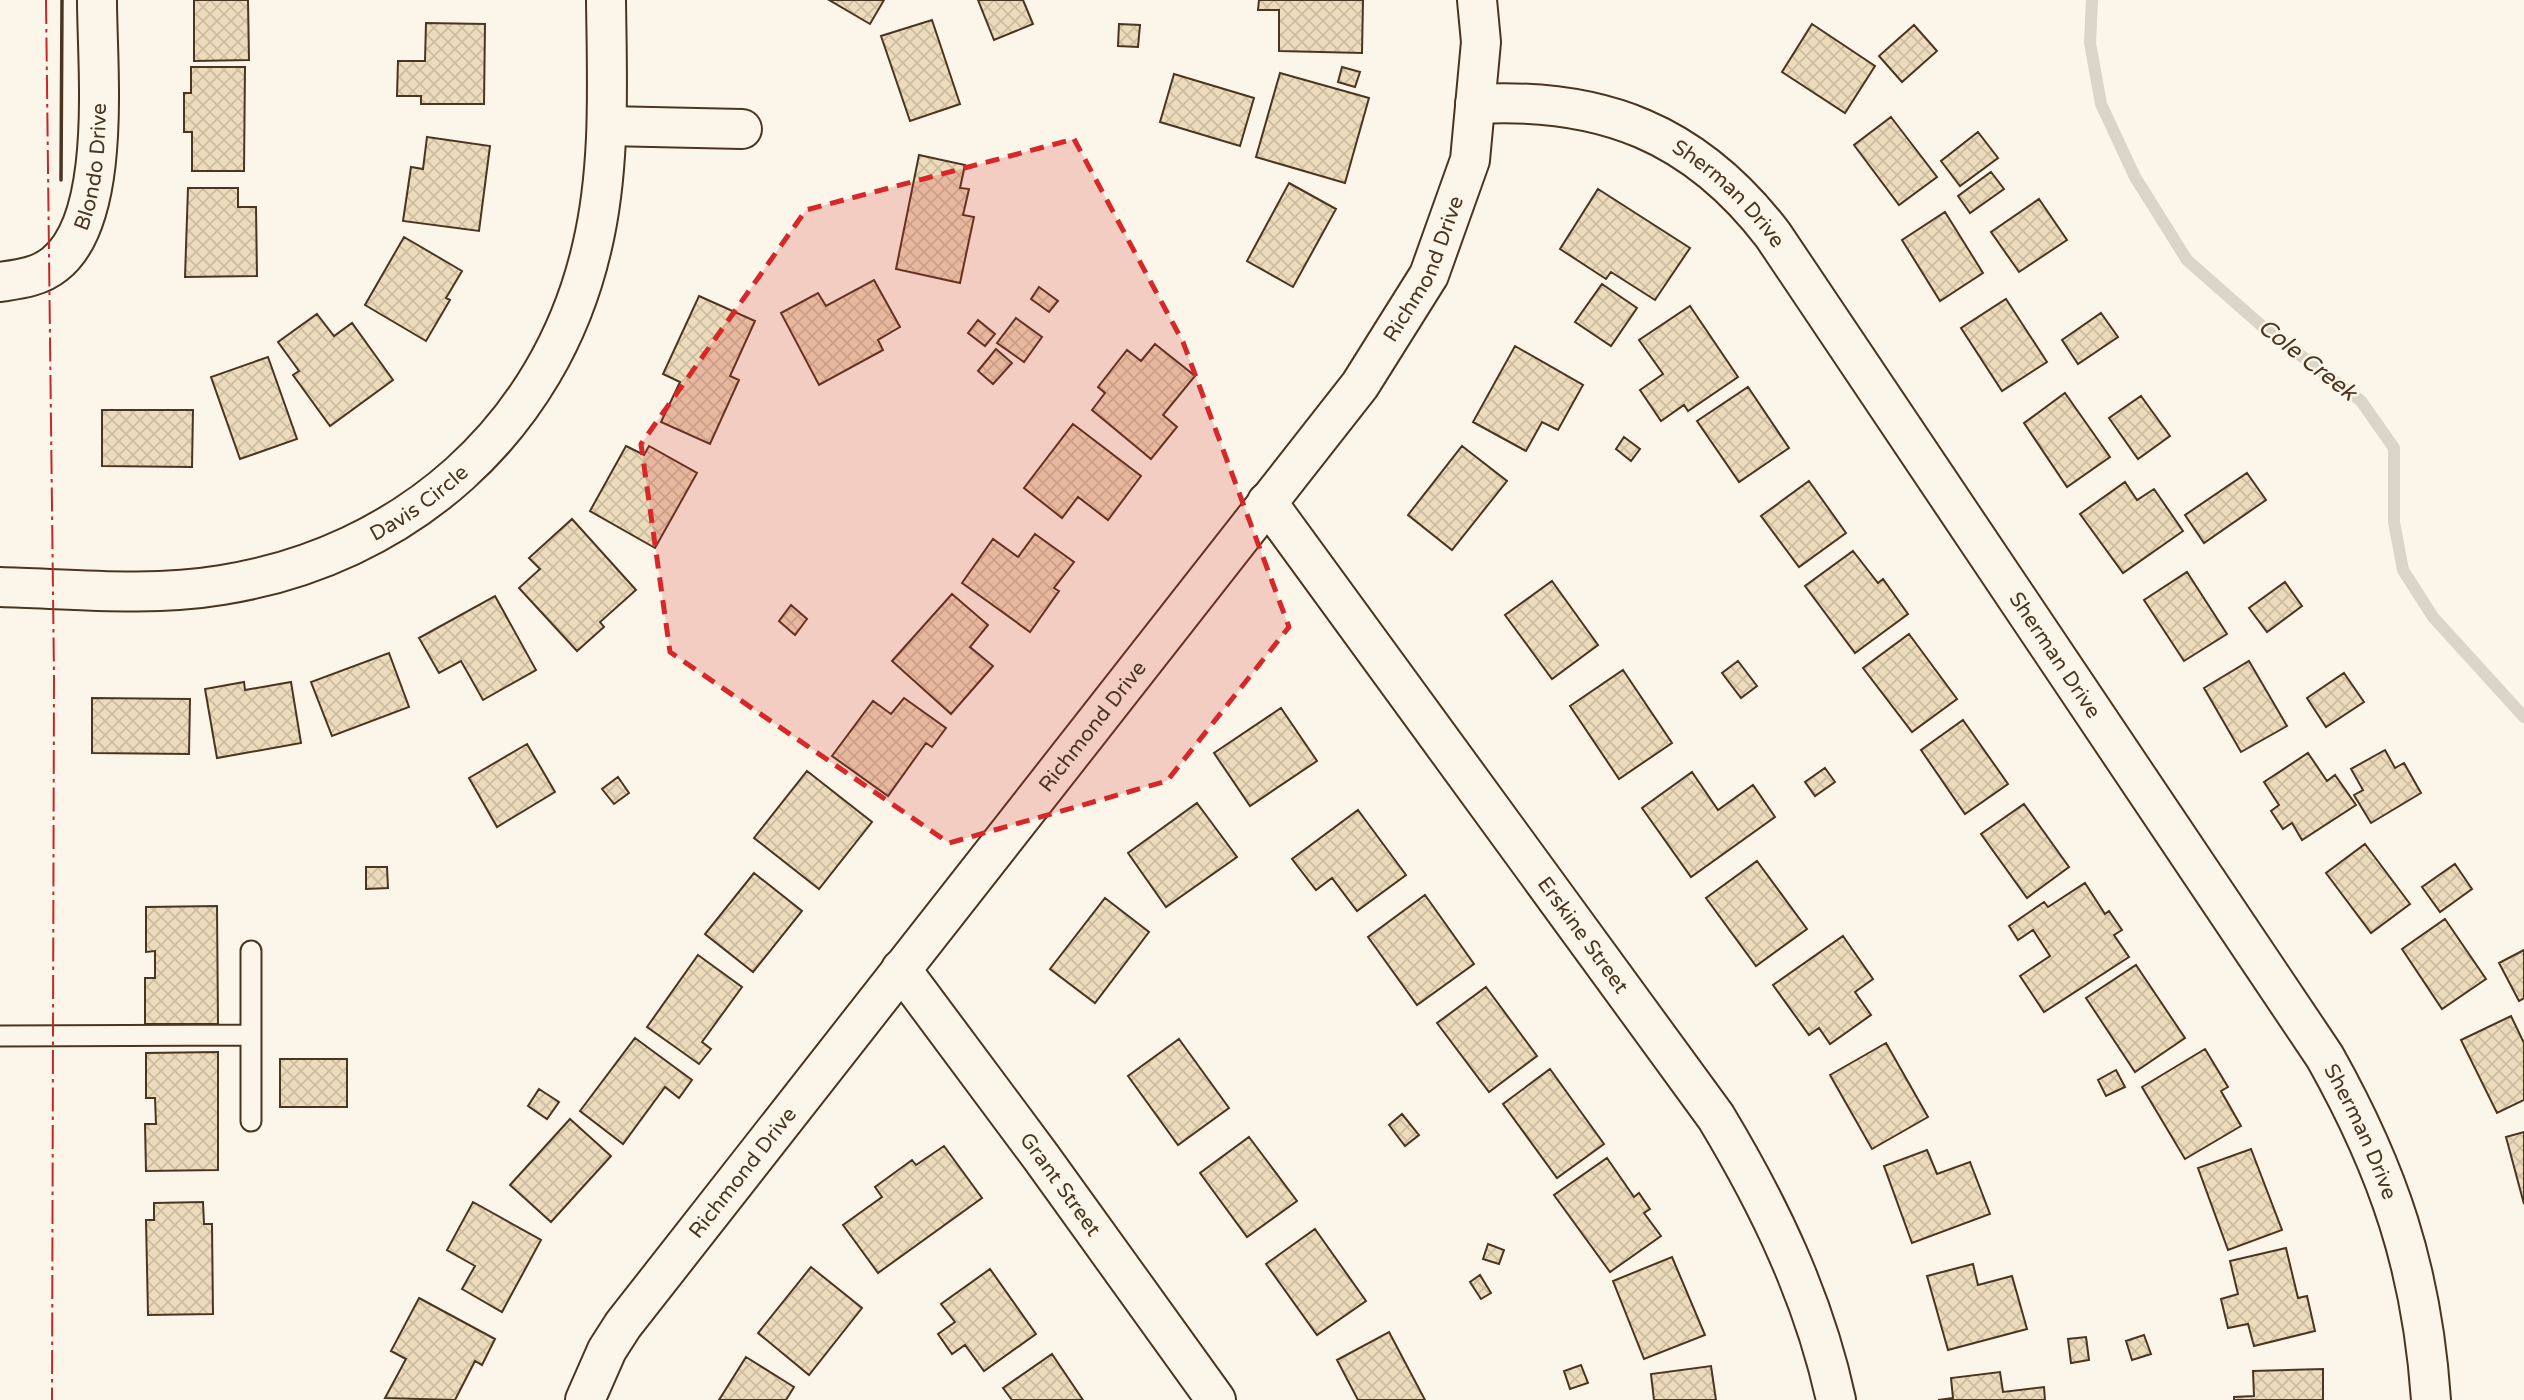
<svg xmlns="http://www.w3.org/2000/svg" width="2524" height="1400" font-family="'Varela Round',sans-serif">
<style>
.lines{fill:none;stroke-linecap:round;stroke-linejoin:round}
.stream{stroke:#dcd4c6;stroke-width:12}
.building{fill:url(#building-cross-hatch);stroke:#4a3520;stroke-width:2}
.service-casing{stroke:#4a3520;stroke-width:23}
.minor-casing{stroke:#4a3520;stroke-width:42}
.service{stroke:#fbf6e9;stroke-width:19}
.minor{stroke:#fbf6e9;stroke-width:38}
.wall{stroke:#4a3520;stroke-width:3.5}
.power{stroke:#c62828;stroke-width:2;stroke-dasharray:24 5 3.5 5;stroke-linecap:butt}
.marked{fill:#d62828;fill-opacity:0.2;stroke:#d62828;stroke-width:5;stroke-dasharray:14 9;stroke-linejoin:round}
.labels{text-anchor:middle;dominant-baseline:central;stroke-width:5;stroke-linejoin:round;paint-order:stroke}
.street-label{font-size:21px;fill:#4a3520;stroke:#fbf6e9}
.water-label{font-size:23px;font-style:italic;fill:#4a3520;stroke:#fbf6e9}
</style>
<defs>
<pattern id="building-cross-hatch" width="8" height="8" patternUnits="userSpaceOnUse" patternTransform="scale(1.75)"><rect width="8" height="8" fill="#ecdcbc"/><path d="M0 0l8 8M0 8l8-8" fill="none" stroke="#ccbda1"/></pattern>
</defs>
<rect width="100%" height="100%" fill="#fbf6e9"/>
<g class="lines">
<!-- stream -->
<path class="stream" d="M2092,0L2090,43L2101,104L2135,177L2187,260L2263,327L2361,401L2394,448V522L2403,570L2433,617L2524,717"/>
</g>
<!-- building -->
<path class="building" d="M194,0H248L249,60L194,61Z
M829,0H884L870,24Z
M978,0H1023L1033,24L994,40Z
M1259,0H1363L1362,53L1279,51V10H1258Z
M932,20L960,104L910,121L881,36Z
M426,23L485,24L484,104H421V96H397L398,61H425Z
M1119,24L1140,25L1138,47L1118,46Z
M1812,24L1875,66L1845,113L1782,72Z
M1914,25L1937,51L1902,82L1879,56Z
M191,67H245L244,171H192V132H184V93H191Z
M1342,67L1360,72L1355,87L1338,82Z
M1280,73L1369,98L1345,183L1256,157Z
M1174,74L1254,98L1240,146L1160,122Z
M1891,117L1937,177L1899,205L1854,145Z
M1978,132L1998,158L1960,186L1941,161Z
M427,137L490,146L479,231L403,221L411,167L423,169Z
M919,155L965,165L960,188L969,189L963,215L974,217L960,283L896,269Z
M1991,172L2004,189L1970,213L1958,196Z
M1289,183L1336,209L1293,287L1247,261Z
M188,188H238V207H256L257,276L185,277Z
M1598,189L1690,248L1655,300L1611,272L1606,279L1560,249Z
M2039,199L2067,240L2019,272L1991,232Z
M1945,212L1983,273L1940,301L1902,240Z
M404,237L462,271L446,298L450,300L426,341L365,305Z
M874,280L900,327L878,340L883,350L819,385L781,313L818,293L826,306Z
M1602,284L1637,308L1611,346L1575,322Z
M1039,287L1058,301L1049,312L1031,299Z
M699,296L755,321L730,376L739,380L710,444L661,422L680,382L663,374Z
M2006,299L2047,362L2002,391L1961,328Z
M1690,306L1738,377L1688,411L1684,405L1661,421L1640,390L1663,374L1639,340Z
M2101,313L2118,337L2078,364L2062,340Z
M317,314L334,336L352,323L393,380L330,426L293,375L299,371L278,342Z
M1016,318L1042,337L1024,362L997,343Z
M978,320L995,334L985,346L968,333Z
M1155,344L1195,376L1163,415L1177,427L1151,459L1092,410L1105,393L1098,387L1127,350L1141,361Z
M1515,346L1583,385L1558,430L1542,422L1526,451L1473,422Z
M996,349L1012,363L993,384L978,371Z
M268,357L297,439L240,459L211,377Z
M1748,387L1789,448L1739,482L1697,421Z
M2065,393L2110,457L2067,487L2024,423Z
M2141,396L2170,436L2138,459L2109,418Z
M102,410H193L192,467L102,466Z
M1073,424L1141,476L1108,520L1078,497L1062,518L1024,488Z
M1624,437L1640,449L1631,461L1616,449Z
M626,446L644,455L649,446L697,473L655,548L590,511Z
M1462,446L1507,481L1452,550L1408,515Z
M2247,473L2266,500L2204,543L2185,515Z
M1809,481L1846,533L1799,567L1761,516Z
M2125,482L2137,500L2154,489L2183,531L2123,573L2080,514Z
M572,519L636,590L600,622L604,627L577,651L519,588L540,569L529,558Z
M1035,534L1074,562L1054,588L1059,591L1030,632L962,583L993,539L1018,557Z
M1853,551L1878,583L1883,579L1908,614L1855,653L1805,586Z
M2187,572L2227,634L2184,661L2144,600Z
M1552,581L1598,645L1552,679L1505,615Z
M2285,582L2302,606L2267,632L2249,608Z
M952,594L988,625L970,647L993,666L951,714L892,661Z
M495,596L536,670L483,700L461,661L439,673L419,638Z
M791,605L807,619L795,635L779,621Z
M1909,634L1957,699L1912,732L1863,668Z
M389,653L409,707L332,736L311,682Z
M1738,661L1757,686L1741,698L1722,673Z
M2249,661L2287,726L2241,752L2204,688Z
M1623,670L1672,743L1619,779L1570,706Z
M2344,673L2364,702L2326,727L2307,698Z
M244,682L245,690L291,682L301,743L217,758L205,689Z
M92,698L190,699L189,754L92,753Z
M904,698L946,728L932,747L926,743L888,796L832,756L873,701L891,714Z
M1281,708L1317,761L1250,806L1214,753Z
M1963,720L2008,784L1965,814L1921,750Z
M527,744L555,792L497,827L469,778Z
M2385,750L2395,768L2404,763L2421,793L2371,823L2354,795L2363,790L2351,769Z
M2308,753L2327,781L2335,775L2356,805L2302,840L2292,823L2283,829L2271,811L2279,805L2264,782Z
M1825,768L1835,782L1815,796L1805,782Z
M807,771L872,822L819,889L754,838Z
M1692,772L1718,810L1753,785L1775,817L1691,877L1642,808Z
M618,777L629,793L614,804L602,789Z
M1197,803L1237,857L1166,907L1128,853Z
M2024,804L2069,867L2027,898L1981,834Z
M1358,810L1406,875L1357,911L1332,878L1316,890L1292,859Z
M2365,844L2410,904L2371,933L2326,873Z
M1757,861L1807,929L1756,966L1706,898Z
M2455,864L2472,889L2440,912L2422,887Z
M366,867H387L388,888L366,889Z
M754,873L802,911L753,972L705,934Z
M2085,883L2105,914L2109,911L2122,930L2114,935L2129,957L2044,1012L2020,976L2050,956L2033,930L2018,940L2009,926L2044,902L2048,907Z
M1425,895L1474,964L1417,1005L1368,937Z
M1105,898L1149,932L1095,1003L1050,969Z
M217,906L218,1024H145V978H155V951L146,952V907Z
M2445,919L2486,979L2442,1009L2402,949Z
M1843,936L1873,979L1855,992L1871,1015L1830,1044L1819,1028L1809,1035L1773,985Z
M2524,950V998L2519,1001L2499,963Z
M698,955L742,987L702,1042L711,1049L699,1064L647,1027Z
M2136,965L2185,1038L2135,1072L2086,998Z
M1486,987L1537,1056L1489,1092L1437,1023Z
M2511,1016L2524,1043V1100L2497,1113L2461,1040Z
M635,1038L692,1080L679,1098L665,1087L623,1144L580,1111Z
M1179,1039L1229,1108L1178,1145L1128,1076Z
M1886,1043L1928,1117L1872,1149L1830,1075Z
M2205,1049L2228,1087L2221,1091L2241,1126L2185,1159L2142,1087Z
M218,1052V1170L146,1171L145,1124H156L155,1098H146V1053Z
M280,1059H347V1107H280Z
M1550,1069L1604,1144L1557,1178L1503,1104Z
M2116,1070L2125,1087L2106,1096L2098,1080Z
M539,1089L559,1102L547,1119L528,1106Z
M1402,1114L1419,1135L1405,1146L1389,1125Z
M570,1119L611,1156L551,1222L510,1185Z
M2524,1132V1204L2506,1137Z
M1249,1137L1297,1201L1247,1237L1200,1173Z
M944,1146L982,1198L878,1273L843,1225L882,1197L875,1187L912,1160L916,1165Z
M2251,1149L2282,1230L2228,1250L2198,1168Z
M1927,1150L1937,1174L1970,1162L1990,1214L1912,1243L1884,1166Z
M1607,1158L1634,1197L1639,1193L1650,1209L1644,1213L1661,1236L1610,1272L1554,1195Z
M203,1202L204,1224H212L213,1314L148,1315L146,1220H154V1203Z
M473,1202L541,1240L502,1312L462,1289L475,1266L447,1250Z
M1315,1229L1366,1301L1317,1335L1266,1264Z
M1488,1244L1504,1250L1499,1264L1483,1259Z
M2286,1248L2298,1298L2307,1296L2315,1331L2254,1346L2248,1324L2228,1328L2221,1299L2238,1294L2230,1261Z
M1672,1257L1705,1335L1644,1359L1613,1281Z
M1973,1264L1978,1285L2012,1276L2027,1329L1948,1350L1927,1276Z
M811,1267L862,1308L809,1375L758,1333Z
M990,1269L1036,1334L984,1371L965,1345L952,1354L938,1334L955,1322L941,1304Z
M1480,1275L1491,1293L1481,1299L1470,1282Z
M419,1298L495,1339L482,1365L475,1361L455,1400L385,1398L406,1359L391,1351Z
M1389,1332L1425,1400H1358L1337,1360Z
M2144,1335L2151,1354L2132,1360L2126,1341Z
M2086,1337L2089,1360L2071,1363L2068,1339Z
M1052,1354L1083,1400H1012L1003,1388Z
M746,1357L794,1387L786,1400H719Z
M1581,1365L1588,1383L1570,1389L1564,1371Z
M1711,1366L1716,1400H1654L1651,1374Z
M2323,1369V1400H2234V1397L2254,1396L2253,1371Z
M2000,1372L2003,1392L2044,1387L2045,1400H1938L1953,1398L1951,1378Z"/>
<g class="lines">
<defs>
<path id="service" d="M251,951V1035
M0,1036L251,1035V1121"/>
<g id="minor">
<path id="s1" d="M1475,104C1602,97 1695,133 1773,235L2325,1057C2389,1171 2422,1269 2431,1400"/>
<path d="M607,126L742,129"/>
<path id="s2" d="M0,282C20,279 39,277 55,264C113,218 97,68 97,0"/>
<path id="s3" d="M1267,502L1716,1117C1769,1205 1814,1298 1836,1400"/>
<path id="s4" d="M0,587C72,589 150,597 222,585C404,556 550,430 592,247C611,167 607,82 606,0"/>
<path id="s5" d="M901,969L1041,1157L1216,1400"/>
<path id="s6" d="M585,1400L607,1350L623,1325L1360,385L1429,275L1470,160L1481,42L1477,0"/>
</g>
</defs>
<!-- service casing -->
<use href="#service" class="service-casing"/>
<!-- minor casing -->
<use href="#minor" class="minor-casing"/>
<!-- service -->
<use href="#service" class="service"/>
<!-- minor -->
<use href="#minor" class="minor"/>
<!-- wall -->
<path class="wall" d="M61,180L62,0"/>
<!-- power -->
<path class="power" d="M46,0L54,676L52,1400"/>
</g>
<!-- marked area -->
<path class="marked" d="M1074,139L1183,342L1289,627L1167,781L949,843L670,652L641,444L806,210Z"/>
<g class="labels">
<!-- street labels -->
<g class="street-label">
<text stroke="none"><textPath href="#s2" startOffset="166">Blondo Drive</textPath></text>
<text stroke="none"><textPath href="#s1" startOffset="280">Sherman Drive</textPath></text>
<text stroke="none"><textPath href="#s6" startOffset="1412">Richmond Drive</textPath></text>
<text stroke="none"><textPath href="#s4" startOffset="438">Davis Circle</textPath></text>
<text stroke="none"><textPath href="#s1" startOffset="847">Sherman Drive</textPath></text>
<text stroke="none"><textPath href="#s6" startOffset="845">Richmond Drive</textPath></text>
<text stroke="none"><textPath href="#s3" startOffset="536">Erskine Street</textPath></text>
<text stroke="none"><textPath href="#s1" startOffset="1414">Sherman Drive</textPath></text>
<text stroke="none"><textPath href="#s6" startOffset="278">Richmond Drive</textPath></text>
<text stroke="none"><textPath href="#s5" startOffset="268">Grant Street</textPath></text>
</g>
<!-- water labels -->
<g class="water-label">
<text transform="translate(2307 360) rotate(38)">Cole Creek</text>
</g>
</g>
</svg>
